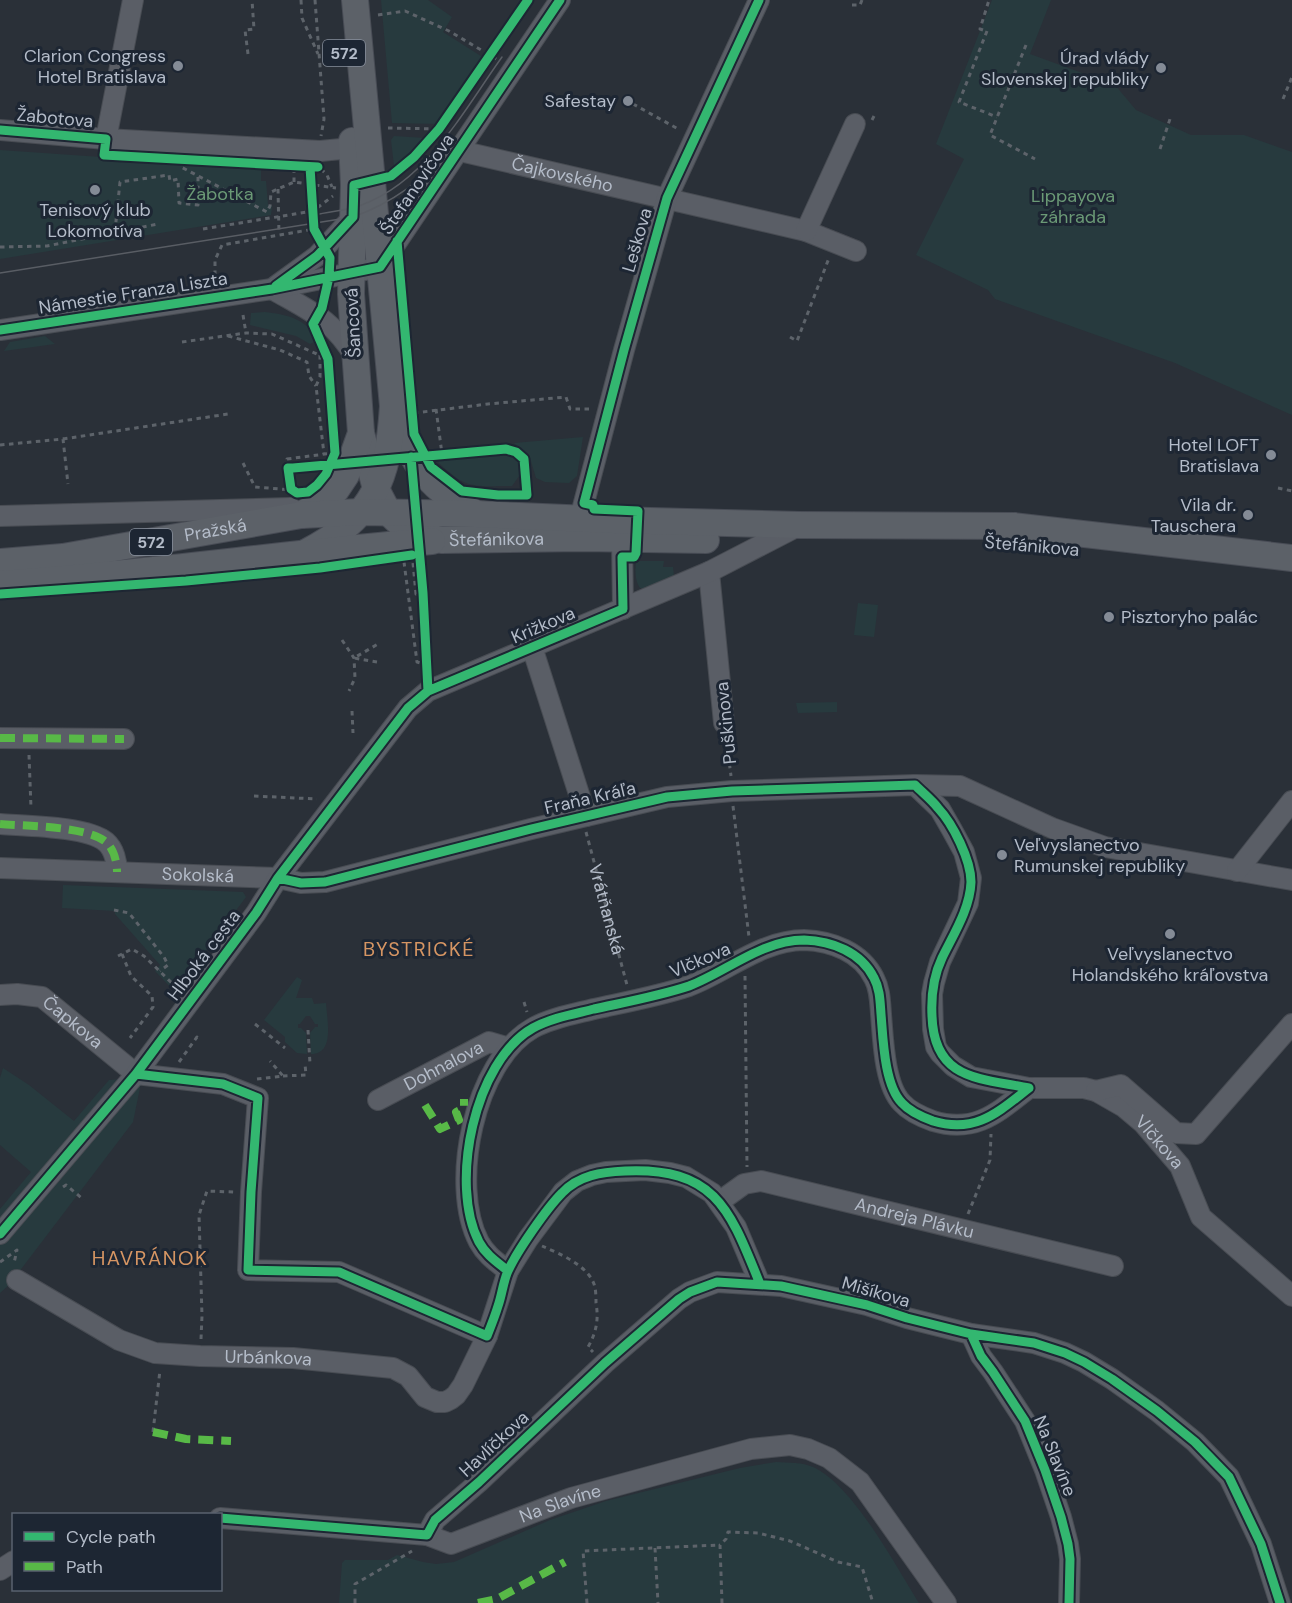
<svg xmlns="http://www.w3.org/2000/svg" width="1292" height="1603" font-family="'DM Sans',sans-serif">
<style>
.green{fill:#273a3e}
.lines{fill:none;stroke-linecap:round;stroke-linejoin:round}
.minor-casing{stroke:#484c53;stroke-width:22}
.major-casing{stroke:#484c55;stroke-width:28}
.path{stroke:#5d636a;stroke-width:3;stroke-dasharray:4.5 4.5;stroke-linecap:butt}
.minor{stroke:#5a5e66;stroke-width:20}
.major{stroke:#5c6168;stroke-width:26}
.tram{stroke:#595d64;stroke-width:1.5}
.path-bridge{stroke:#5d636a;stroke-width:3;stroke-dasharray:4.5 4.5;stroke-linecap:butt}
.quiet{stroke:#58b947;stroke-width:8;stroke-dasharray:15 8;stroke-linecap:butt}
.cycleway-casing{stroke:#1d2633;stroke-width:13}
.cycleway{stroke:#33b770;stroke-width:9}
.poi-dot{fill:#848b96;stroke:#1d2633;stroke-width:2}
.labels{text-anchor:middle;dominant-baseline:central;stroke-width:6;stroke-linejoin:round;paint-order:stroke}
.shield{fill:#1d2633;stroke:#878f9c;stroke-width:1.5}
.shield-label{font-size:16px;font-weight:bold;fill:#b4bcc9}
.poi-label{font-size:18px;fill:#b4bcc9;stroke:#1d2633;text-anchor:end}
.street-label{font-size:18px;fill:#b4bcc9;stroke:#1d2633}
.park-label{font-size:18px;fill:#6b9a76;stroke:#1d2633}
.neighbourhood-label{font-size:20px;letter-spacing:1.5px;fill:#d59563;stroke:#1d2633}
</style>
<rect width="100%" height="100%" fill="#2a3038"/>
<!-- green -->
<path class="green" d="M381,0H428L452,17L443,32L484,58L439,124L392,123Z
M992,0H1051L1030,54L1115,85L1136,110L1191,135H1244L1292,152V415L1175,363L995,299L988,290L916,255L964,159L936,144Z
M394,136L425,138L426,140L411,155L394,166L391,140Z
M0,150L261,168V181H266L268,205L272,206L271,215L0,259Z
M265,312C283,314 313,319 314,342L310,344L296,336L250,325L251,313Z
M45,336L55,344L4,351L10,342Z
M583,437L577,476L569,483L545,482L536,478L530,458L514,443Z
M511,452L520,461L522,472L512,486C472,486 466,490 436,460Z
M640,561H664L663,567H673L674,576L645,589L640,588C635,581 635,571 636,562Z
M858,603L878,605L874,637L854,635Z
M837,702V712L798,713L796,703Z
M63,885L243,892L246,897L175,992L155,971L160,965L115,914V911L62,908Z
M297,977L302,980L296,998H312L314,1004L326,1003C327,1020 335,1054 311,1054L310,1033L315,1027H318V1024H315L310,1016H306L300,1024H298V1028H301L306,1033L307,1054L297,1053L285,1042V1037L264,1020Z
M3,1068L29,1085L74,1121L109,1080L142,1078L133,1122L9,1285L0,1293V1209L31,1172L0,1145V1078Z
M776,1462C789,1463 802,1462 813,1467C853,1485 895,1565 919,1603H339L342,1563L345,1560H388L397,1555L423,1562L436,1564L454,1562L550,1520L606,1501L740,1468Z"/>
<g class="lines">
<defs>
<g id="minor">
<path d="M0,130L106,139L320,151L352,148L361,138"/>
<path d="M106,139L133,0"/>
<path id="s2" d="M460,151L806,231L856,251"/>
<path d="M806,231L855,124"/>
<path d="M276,286L317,256L353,217"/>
<path d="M272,289C308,310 333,319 355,357"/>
<path d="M0,330L272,289L380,267L560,0"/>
<path d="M0,516L291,508"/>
<path d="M580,518L624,350L667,198L759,0"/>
<path d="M617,528L622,539L623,609"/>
<path d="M709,572L724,723"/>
<path d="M532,647L586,816"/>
<path d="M0,738L124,739"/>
<path id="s3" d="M915,785L940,809L952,830L964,852L971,878L968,903L940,962L934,983L932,994L933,1029L936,1047L940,1053L953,1066L971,1077L1029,1088H1084L1096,1091L1124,1107L1143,1123L1180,1166L1201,1217L1292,1296"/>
<path d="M0,824C25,826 87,826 106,842C114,849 117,862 117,872"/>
<path id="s4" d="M0,868L278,878L301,883L325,882L531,829L667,797L732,791L915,785L960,786L1052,828L1105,847L1292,880"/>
<path d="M1237,871L1292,801"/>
<path id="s5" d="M0,995L17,994L42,997L136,1074"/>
<path d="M136,1074L223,1084L258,1098L251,1192L248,1270L339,1272L487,1336"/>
<path d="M1096,1091L1121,1085L1176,1133L1196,1134L1292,1024"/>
<path id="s6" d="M378,1100L489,1042L509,1048"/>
<path id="s7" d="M719,1202L744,1184L761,1181L1113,1266"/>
<path d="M0,1234L136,1074L256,913L278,878L408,708L428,691L709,572L800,525"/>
<path d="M508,1271C497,1262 486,1255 479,1242C449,1185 474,1061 533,1028C551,1018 574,1014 594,1009C626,1002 659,996 689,986C726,972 762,940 804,940C832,941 861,952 874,978C880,989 880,1001 881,1014C883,1037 884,1085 902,1103C910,1112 922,1117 933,1121C976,1134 998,1112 1029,1088"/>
<path id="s8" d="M17,1280L119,1340L155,1353L200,1356L293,1358L393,1368L408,1376L425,1397L437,1402H445L451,1399L456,1395L463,1385L487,1336L508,1271L528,1239L563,1192L577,1181L592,1175L606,1172L645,1170L670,1173L686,1177L712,1193L736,1227L760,1284"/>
<path d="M971,1334L981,1356L993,1372L1025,1421L1045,1470L1061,1517L1068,1544L1070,1559L1069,1603"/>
<path id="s9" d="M220,1518L427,1535L451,1544L571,1498L751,1449L790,1445L808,1449L829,1458L860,1482L946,1603"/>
<path d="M427,1535L435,1520L479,1482L605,1363L679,1299L690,1292L717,1282L781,1286L867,1305L907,1318L971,1334L1034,1343L1065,1353L1084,1362L1112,1379L1157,1411L1195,1442L1229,1477L1261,1544L1280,1603"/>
<path d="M0,1570L14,1561"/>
</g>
<g id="major">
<path d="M396,415C412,465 429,488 475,513"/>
<path id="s10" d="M361,433L376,489L388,512L407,530L418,534L441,540L583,538L706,540"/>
<path d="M301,515L326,500L336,490L346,475L361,433L351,294L354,185L352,141"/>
<path d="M305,553C374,517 388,481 393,406L355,0"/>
<path id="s11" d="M0,562L63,557L301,515L360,512L476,514L613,520L800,525L1014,526L1292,558"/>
<path d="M0,584C144,574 288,553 432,541"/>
</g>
</defs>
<!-- minor casing -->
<use href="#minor" class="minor-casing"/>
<!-- major casing -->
<use href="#major" class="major-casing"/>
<!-- path -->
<g class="path">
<path d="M301,0L302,18L318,54"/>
<path d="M315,0L324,119L321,136"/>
<path d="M852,5H860L862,0"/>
<path d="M378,15L405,11L449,31L498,60"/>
<path d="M983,30L980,29L989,0"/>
<path d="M987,31L959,102L997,117"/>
<path d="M1026,45L990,135L1035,159"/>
<path d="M248,54L245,30L254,29L252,0"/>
<path d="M1283,99L1292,77"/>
<path d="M633,104L680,130"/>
<path d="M872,120L875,114"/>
<path d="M388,128L439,129"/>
<path d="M1160,149L1170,119"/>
<path d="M181,160V167L267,212L270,206L271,192L294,182L336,188"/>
<path d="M310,168L313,211"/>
<path d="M321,169L327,175L332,187"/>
<path d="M294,182V166"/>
<path d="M278,189L279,234"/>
<path d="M203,229L313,211L333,196"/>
<path d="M115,231L120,182L169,175L170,181L178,179L179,203L198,205V177"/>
<path d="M0,247L47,246L158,224"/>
<path d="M215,275V260L222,245L314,229"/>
<path d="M243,315L246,333"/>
<path d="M228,336L280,350L307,362L309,376L316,386"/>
<path d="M790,337L797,341L829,258"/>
<path d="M182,342L246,333L272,334L328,359"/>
<path d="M320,355V377L316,386L324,454"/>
<path d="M436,409L442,454"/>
<path d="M414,413L488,404L566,397L570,409H593"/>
<path d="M63,439L228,414"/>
<path d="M0,445L63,439L68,484"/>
<path d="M524,459L527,495"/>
<path d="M243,463L255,487L292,490"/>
<path d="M288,468L287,459L333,453"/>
<path d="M1278,488L1292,491"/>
<path d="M291,489L288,468H293"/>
<path d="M404,562L417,662L427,665"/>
<path d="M413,563L416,594L423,593L428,674"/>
<path d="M342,640L354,658L355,678L349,691"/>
<path d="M377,662L354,658L378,644"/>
<path d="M352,711L353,733"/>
<path d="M726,737L731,776"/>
<path d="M29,755L31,808"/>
<path d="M254,796L317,799"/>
<path d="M733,806L749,937"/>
<path id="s1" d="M586,832L627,985"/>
<path d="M114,910L129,913L164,957L168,965L160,971"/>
<path d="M122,954L131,976L152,996L153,1007L130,1038"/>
<path d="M118,956L132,949L144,956L179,990"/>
<path d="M745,976L747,1167"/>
<path d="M524,1002L527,1012"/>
<path d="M255,1024L285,1048"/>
<path d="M308,1030L310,1064"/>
<path d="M179,1062L197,1037L199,1039"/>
<path d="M283,1076L306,1075L305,1064"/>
<path d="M257,1079L283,1076L270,1061"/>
<path d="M63,1187L66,1185L84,1200"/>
<path d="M968,1214L990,1160L991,1134"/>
<path d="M542,1246C560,1254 587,1265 594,1284C596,1290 596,1297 596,1303C599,1320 596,1333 588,1347L593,1352"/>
<path d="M0,1262L17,1250L14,1263"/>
<path d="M201,1339L202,1316L199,1215L207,1191L234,1192"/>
<path d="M153,1432L160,1370"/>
<path d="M655,1548L658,1603"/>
<path d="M355,1603V1584L412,1551"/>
<path d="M587,1603L583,1551L720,1545"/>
<path d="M722,1603L720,1545L726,1539L728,1532L758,1533L790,1541L838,1562L862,1567L873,1603"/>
</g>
<!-- minor -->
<use href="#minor" class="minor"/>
<!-- major -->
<use href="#major" class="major"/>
<!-- tram -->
<path class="tram" d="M315,215C327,212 340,211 352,208C423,188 462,113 502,57
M0,273L353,217C392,203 423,181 449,149L552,0"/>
<!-- path-bridge -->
<path class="path-bridge" d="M411,457L423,593
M293,468L506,449L516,452L524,459"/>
<!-- quiet -->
<path class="quiet" d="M0,738L124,739
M0,824C25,826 87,826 106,842C114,849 117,862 117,872
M425,1105L440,1129L459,1120L456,1112L464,1108V1099
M153,1432L186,1439L231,1441
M478,1603L497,1599L565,1562"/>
<defs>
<path id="cycleway" d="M0,130L106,139L104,155L318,167
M310,167L314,229L330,258L329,277L322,308L313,324L328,359L335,453L326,474L317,485L308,492L297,493L291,489L288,468H293C364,461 435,455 506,449L516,452L524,459L527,495H498L462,491L431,467L414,434L397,241
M276,286L317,256L353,217L354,185L391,176L414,157L439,129L528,0
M0,330L272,289L380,267L560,0
M411,457L423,593L428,691
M0,594L186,581L320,568L412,555
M278,878L301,883L325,882L531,829L667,797L732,791L915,785C923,793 932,800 938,808C953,824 971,860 971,882C970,909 953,935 942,958C933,977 931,996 932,1016C934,1080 979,1078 1029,1088
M136,1074L223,1084L258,1098L251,1192L248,1270L339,1272L487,1336C491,1326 495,1316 498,1306C502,1295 503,1282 508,1271C517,1251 547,1208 562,1193C579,1175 602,1172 625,1171C716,1167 730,1210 760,1284
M0,1234L136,1074L256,913L278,878L408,708L428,691L623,609L622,557H634L636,553L638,511L594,509L593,505L584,503L624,350L667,198L759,0
M508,1271C497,1262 486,1255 479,1242C449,1185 474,1061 533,1028C551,1018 574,1014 594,1009C626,1002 659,996 689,986C726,972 762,940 804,940C832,941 861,952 874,978C880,989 880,1001 881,1014C883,1037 884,1085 902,1103C910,1112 922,1117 933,1121C976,1134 998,1112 1029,1088
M971,1334L981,1356L993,1372L1025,1421L1045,1470L1061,1517L1068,1544L1070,1559L1069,1603
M220,1518L427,1535L435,1520L479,1482L605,1363L679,1299L690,1292L717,1282L781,1286L867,1305L907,1318L971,1334L1034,1343L1065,1353L1084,1362L1112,1379L1157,1411L1195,1442L1229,1477L1261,1544L1280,1603"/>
</defs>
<!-- cycleway casing -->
<use href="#cycleway" class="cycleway-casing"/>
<!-- cycleway -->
<use href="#cycleway" class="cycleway"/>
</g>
<!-- markers -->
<g class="poi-dot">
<circle cx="178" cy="66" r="6"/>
<circle cx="1161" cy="68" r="6"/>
<circle cx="628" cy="101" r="6"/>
<circle cx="95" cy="190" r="6"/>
<circle cx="1271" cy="455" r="6"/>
<circle cx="1248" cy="515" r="6"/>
<circle cx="1109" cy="617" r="6"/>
<circle cx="1002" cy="855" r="6"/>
<circle cx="1170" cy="934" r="6"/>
</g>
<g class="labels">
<!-- shield labels -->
<g class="shield">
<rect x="323" y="40" width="42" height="26" rx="4.5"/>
<rect x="130" y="529" width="42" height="26" rx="4.5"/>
</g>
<g class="shield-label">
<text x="344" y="53">572</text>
<text x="151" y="542">572</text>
</g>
<!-- poi labels -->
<g class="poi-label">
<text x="166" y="56">Clarion Congress<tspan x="166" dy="21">Hotel Bratislava</tspan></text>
<text x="1149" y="58">Úrad vlády<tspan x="1149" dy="21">Slovenskej republiky</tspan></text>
<text x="616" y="101">Safestay</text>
<text x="95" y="210" text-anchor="middle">Tenisový klub<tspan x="95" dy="21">Lokomotíva</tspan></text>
<text x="1259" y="445">Hotel LOFT<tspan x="1259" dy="21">Bratislava</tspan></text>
<text x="1236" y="505">Vila dr.<tspan x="1236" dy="21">Tauschera</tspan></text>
<text x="1121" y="617" text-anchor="start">Pisztoryho palác</text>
<text x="1014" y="845" text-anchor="start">Veľvyslanectvo<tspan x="1014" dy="21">Rumunskej republiky</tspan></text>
<text x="1170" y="954" text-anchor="middle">Veľvyslanectvo<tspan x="1170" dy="21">Holandského kráľovstva</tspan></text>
</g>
<!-- street labels -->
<g class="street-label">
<text transform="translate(55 118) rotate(5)">Žabotova</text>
<text stroke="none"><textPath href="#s2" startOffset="105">Čajkovského</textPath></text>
<text transform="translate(417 184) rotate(-56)">Štefanovičova</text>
<text transform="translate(637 240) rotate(-74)">Leškova</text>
<text transform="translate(133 293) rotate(-9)">Námestie Franza Liszta</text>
<text transform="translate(353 323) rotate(-93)">Šancová</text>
<text stroke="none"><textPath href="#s11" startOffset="218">Pražská</textPath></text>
<text stroke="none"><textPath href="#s10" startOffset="201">Štefánikova</textPath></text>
<text transform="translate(1032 546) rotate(5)">Štefánikova</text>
<text transform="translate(543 625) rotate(-23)">Križkova</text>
<text transform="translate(726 723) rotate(-96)">Puškinova</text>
<text transform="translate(590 798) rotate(-13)">Fraňa Kráľa</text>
<text stroke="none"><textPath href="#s4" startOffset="198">Sokolská</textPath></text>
<text stroke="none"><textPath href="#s1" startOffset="80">Vrátňanská</textPath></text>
<text transform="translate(204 955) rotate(-53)">Hlboká cesta</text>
<text transform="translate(700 960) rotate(-23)">Vlčkova</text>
<text stroke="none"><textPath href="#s5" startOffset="82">Čapkova</textPath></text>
<text stroke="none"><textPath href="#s6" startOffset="74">Dohnalova</textPath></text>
<text stroke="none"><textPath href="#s3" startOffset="543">Vlčkova</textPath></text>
<text stroke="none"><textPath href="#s7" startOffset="206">Andreja Plávku</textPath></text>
<text transform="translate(876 1292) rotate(16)">Mišíkova</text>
<text stroke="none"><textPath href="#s8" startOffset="270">Urbánkova</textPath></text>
<text transform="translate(494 1444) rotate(-43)">Havlíčkova</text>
<text transform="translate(1055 1456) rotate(68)">Na Slavíne</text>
<text stroke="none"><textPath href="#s9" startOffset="350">Na Slavíne</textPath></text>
</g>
<!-- park labels -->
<g class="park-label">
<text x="220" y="194">Žabotka</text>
<text x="1073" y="196">Lippayova<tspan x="1073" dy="21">záhrada</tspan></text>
</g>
<!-- neighbourhood labels -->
<g class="neighbourhood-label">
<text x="419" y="949">BYSTRICKÉ</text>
<text x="150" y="1258">HAVRÁNOK</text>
</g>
</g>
<!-- legend -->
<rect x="12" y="1513" width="210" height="78" fill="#1d2633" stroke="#59626f" stroke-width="1.5"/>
<rect x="24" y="1532" width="30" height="9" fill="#33b770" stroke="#59626f" stroke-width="1.5"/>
<text x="66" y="1543" font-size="18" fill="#b4bcc9">Cycle path</text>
<rect x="24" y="1562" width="30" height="9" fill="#58b947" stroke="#59626f" stroke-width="1.5"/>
<text x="66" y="1573" font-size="18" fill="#b4bcc9">Path</text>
</svg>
